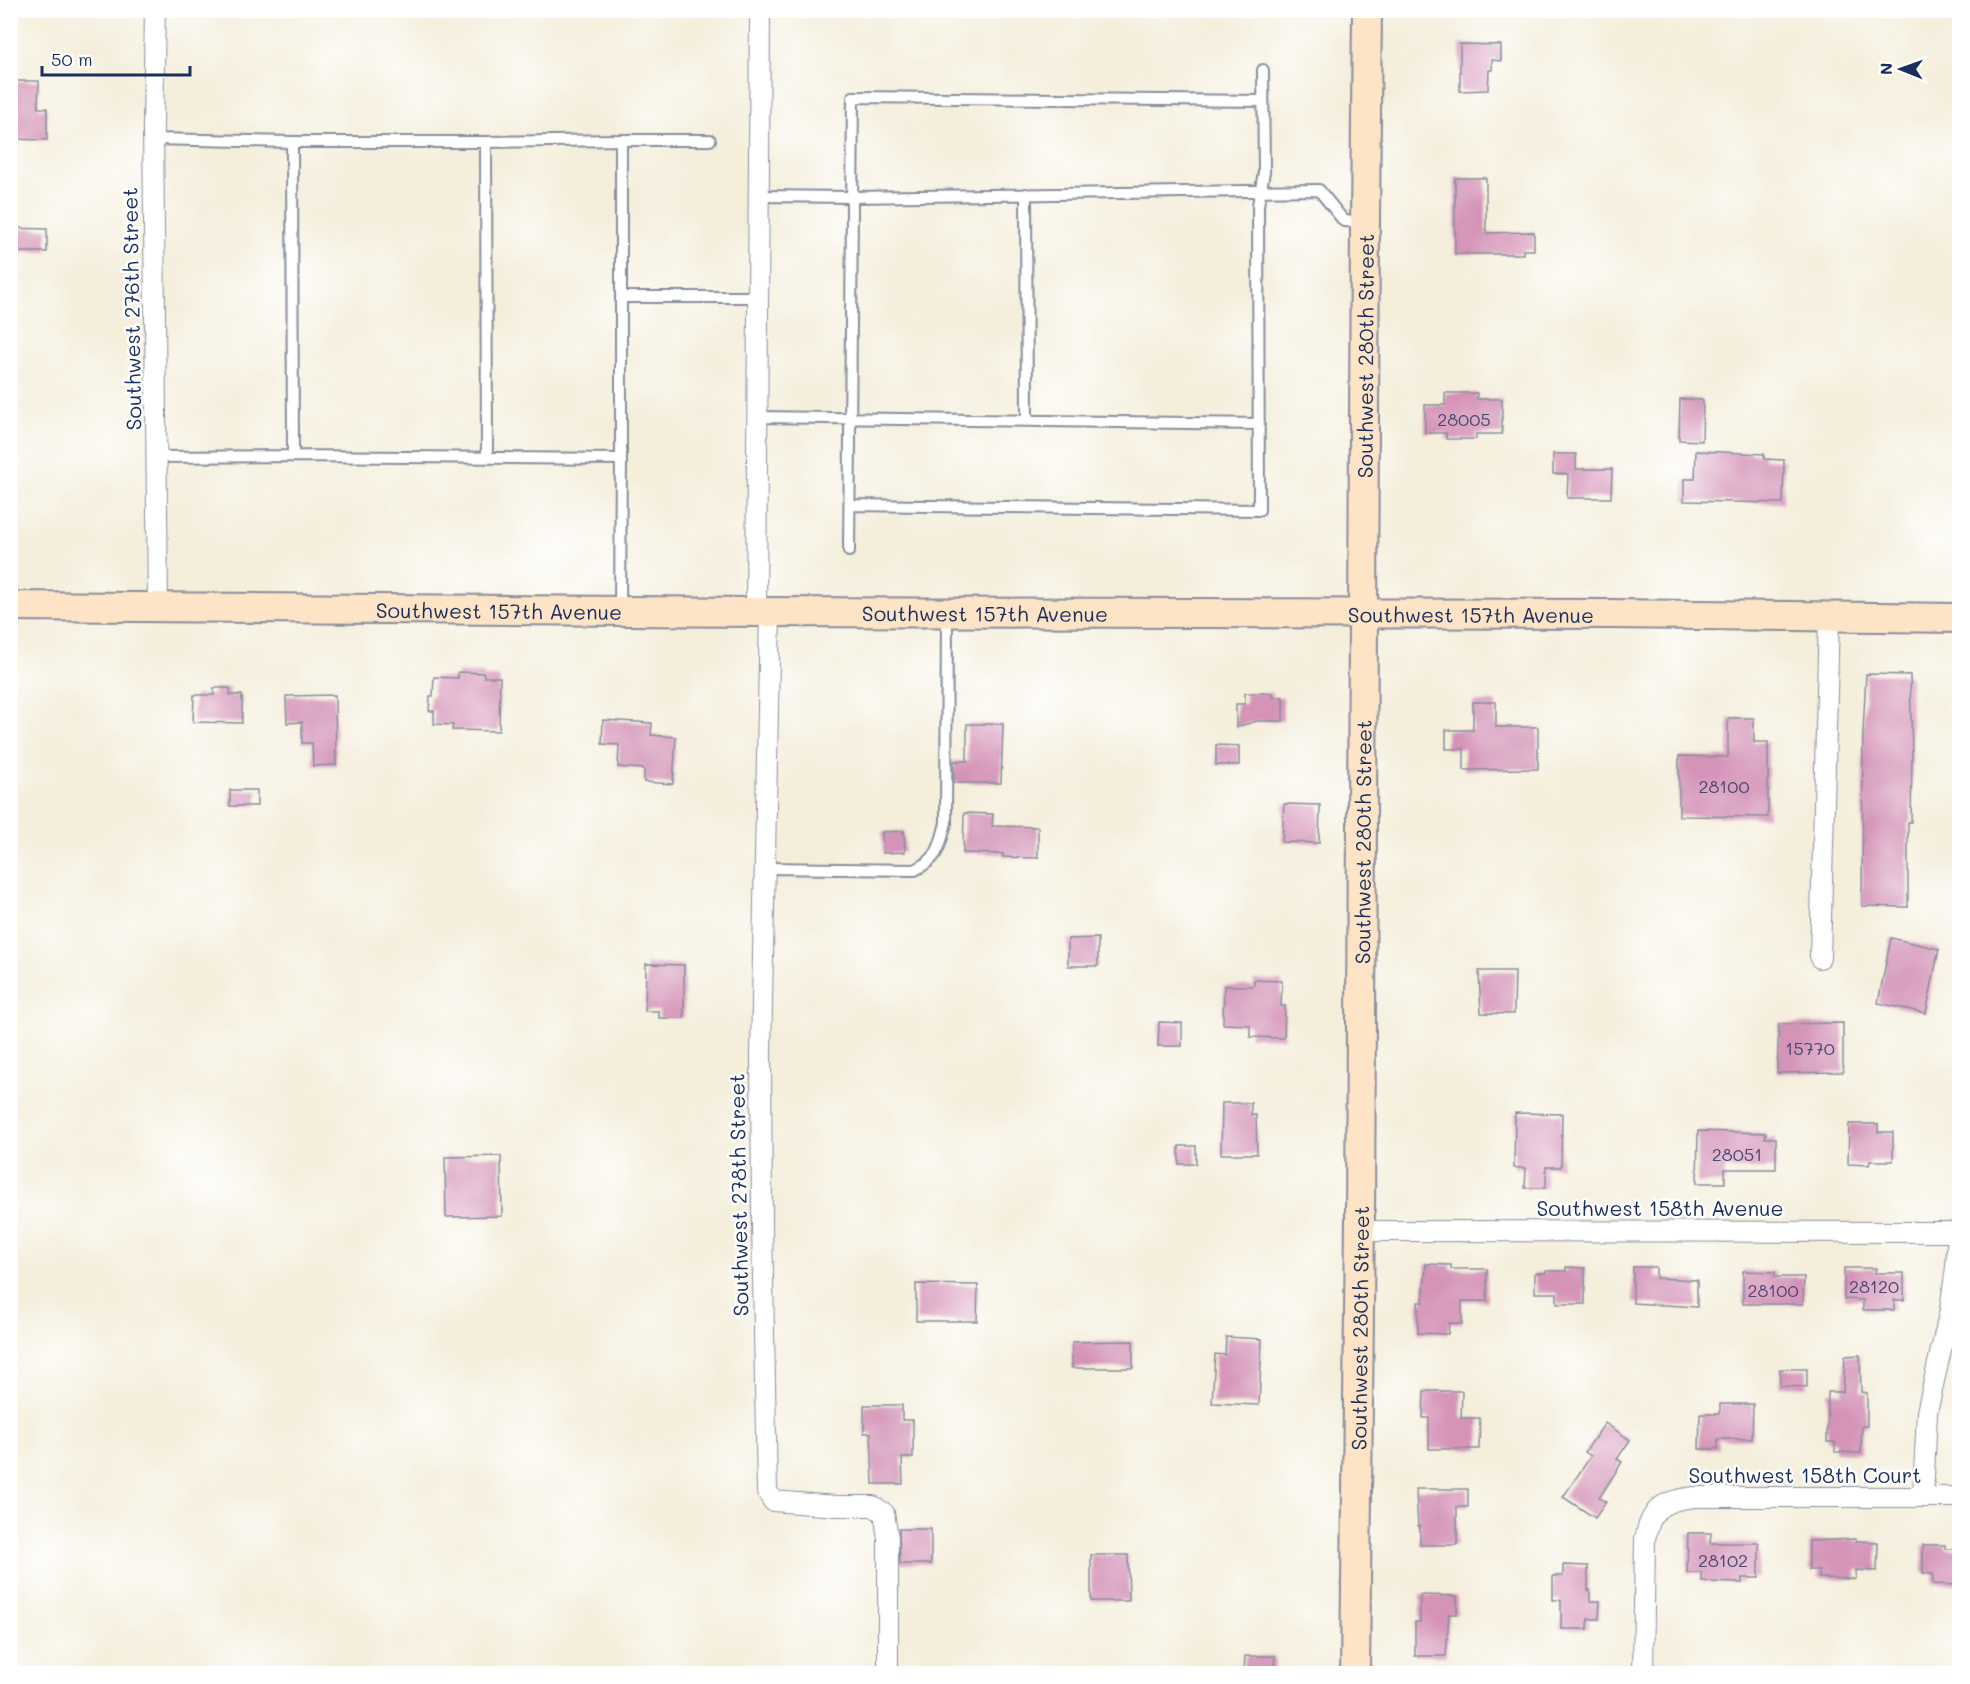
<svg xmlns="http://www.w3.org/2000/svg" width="1970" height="1684" font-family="Mali,sans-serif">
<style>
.building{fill:#d493b7}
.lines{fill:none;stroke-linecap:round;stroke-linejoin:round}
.lane-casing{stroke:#888e9c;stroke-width:14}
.street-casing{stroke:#888e9c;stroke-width:22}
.secondary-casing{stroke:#888e9c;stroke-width:32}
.lane{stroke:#fff;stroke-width:10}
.street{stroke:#fff;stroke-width:20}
.secondary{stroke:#fee4c6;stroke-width:28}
.labels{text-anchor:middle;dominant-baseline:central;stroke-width:5;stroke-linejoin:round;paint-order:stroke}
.number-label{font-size:18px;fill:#494874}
.street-label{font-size:21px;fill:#1b2f5e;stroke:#fff}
</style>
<rect width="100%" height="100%" fill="#fff"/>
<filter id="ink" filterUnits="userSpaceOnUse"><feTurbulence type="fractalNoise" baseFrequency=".0167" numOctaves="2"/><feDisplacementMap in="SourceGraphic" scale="12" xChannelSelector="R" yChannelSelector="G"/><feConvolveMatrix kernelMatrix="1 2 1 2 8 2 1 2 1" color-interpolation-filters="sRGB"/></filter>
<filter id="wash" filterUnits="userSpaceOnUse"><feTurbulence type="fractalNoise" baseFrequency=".008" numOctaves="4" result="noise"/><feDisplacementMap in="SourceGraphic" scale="24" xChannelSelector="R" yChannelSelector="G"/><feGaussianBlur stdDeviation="1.35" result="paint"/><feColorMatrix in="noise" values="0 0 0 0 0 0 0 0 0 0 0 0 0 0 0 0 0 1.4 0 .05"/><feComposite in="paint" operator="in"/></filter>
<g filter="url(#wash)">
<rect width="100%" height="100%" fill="#f4eedb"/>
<g id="blocks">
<!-- building -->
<path class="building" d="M1460,44L1501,45V61L1492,60V70H1489L1488,90L1460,91Z
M10,81H39L38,108H47V140L10,139Z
M1455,178H1486V233L1534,232V250H1523V254H1455Z
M10,228L47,229V252H10Z
M1445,393H1477V399H1502V434H1476V439H1446V433H1425V405H1445Z
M1680,399L1703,400L1702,441L1679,440Z
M1696,451L1764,454V459L1784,460L1783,503L1684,501V479H1695Z
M1553,454H1576V469H1612L1611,498H1567L1568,474H1553Z
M458,672L484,673V677H500L499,731L452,730L453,725L434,724V711H429L430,696H433L434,677L458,678Z
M1866,674L1910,675L1912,755L1911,822H1908V907L1862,906L1863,733Z
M214,688H230V695H242V723L193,722L194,695H214Z
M1245,693H1272V697H1283V721H1257L1236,727V704H1245Z
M335,695L336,765L313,766L312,743H302V722L287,723L286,696Z
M1473,702H1496V727H1538V769L1464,770V749H1446V730H1473Z
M1728,718H1754V742H1768V817L1679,816V756L1728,757Z
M603,720L652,723L651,735L676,737L673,784L644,782V769L618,767L619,745L602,744Z
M967,724H1003L1001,783H954V761H967Z
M1216,745L1239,746V765H1216Z
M230,790H257V806H230Z
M1284,804L1320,805L1319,843L1282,842Z
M964,813L993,814L992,826L1038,827V858L1003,857V854L963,853Z
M904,831L905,852L883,853L882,832Z
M1098,938V966H1068V939Z
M1891,938L1939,949L1926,1013L1878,1003Z
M646,964L684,965V1018H659V1011H645Z
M1479,971H1515L1514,1014L1481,1013Z
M1254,980L1282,981L1281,1006H1285L1284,1038L1250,1037V1025L1223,1024L1224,986H1254Z
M1159,1022L1182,1023V1046H1158Z
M1843,1023V1072L1777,1073L1779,1024Z
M1222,1103H1251V1115H1256L1257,1154H1221Z
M1515,1113L1562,1114L1561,1167H1546V1188H1525L1526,1168H1514Z
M1849,1124H1878V1132H1893V1161H1870L1869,1165L1848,1164Z
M1698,1131L1766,1133L1765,1138H1776V1169H1725V1183H1697Z
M1179,1146H1196V1164H1179Z
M501,1156L502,1216L446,1217L445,1157Z
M1426,1264L1451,1265V1269H1487V1301H1462V1324L1449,1323L1448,1334L1418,1333V1302H1423Z
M1566,1267L1585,1268V1304H1557V1293H1535V1273H1545L1546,1271H1566Z
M1633,1267H1656V1278L1697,1280V1307L1633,1303Z
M1844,1268H1876L1875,1273H1904V1300H1894V1310H1863V1300L1844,1299Z
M1743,1271L1775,1272V1277H1804L1803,1304H1743Z
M916,1284L978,1285L977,1321H916Z
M1226,1337L1262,1339L1259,1405L1212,1403L1215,1354L1225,1355Z
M1133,1341V1368H1072V1342Z
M1860,1355L1861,1392L1867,1393V1426H1862L1861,1453L1835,1452V1442H1827L1828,1392H1843L1845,1356Z
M1780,1369H1807V1387L1780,1386Z
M1424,1391H1462L1461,1418H1480L1479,1449H1429V1418H1423Z
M1720,1404H1753L1752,1439H1718V1449H1699L1700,1414H1720Z
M864,1405H902V1420H913V1458H902L903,1484H873L871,1433H864Z
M1605,1423L1630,1440L1617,1459L1622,1462L1599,1498L1606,1502L1595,1518L1563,1497L1591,1456L1585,1452Z
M1416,1489H1468V1507H1457V1545H1420V1526H1418Z
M899,1529H931V1564H900Z
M1688,1533H1711L1710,1543H1759V1578H1742V1583L1702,1582V1573H1687Z
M1856,1539V1541L1878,1542L1877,1571L1856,1570V1579L1819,1578V1570H1809V1541Z
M1923,1545H1945V1549H1959V1585L1933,1584V1574L1923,1573Z
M1091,1555H1128L1129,1601H1091Z
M1563,1565L1588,1566V1590H1590V1601H1600L1599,1619H1588V1629H1561V1600H1553V1576H1563Z
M1420,1595L1457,1596V1614H1449L1446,1656H1415V1622H1420Z
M1245,1656H1275V1674H1244Z"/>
</g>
</g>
<g filter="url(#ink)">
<use href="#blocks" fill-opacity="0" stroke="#888e9c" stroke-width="1.5"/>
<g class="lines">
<defs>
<path id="lane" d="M153,139L292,142L293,456L157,457
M292,142H486L487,457
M486,142L621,140
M1026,194L1027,420
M759,196L852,197L1319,190L1344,221L1364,222
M621,297H758
M758,417L1259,424
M293,456L621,459L620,610
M621,459V140H710
M850,505L1259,510L1258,205L1264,172L1263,70
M849,551L853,97L1263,101
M766,868L915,870C939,858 939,848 946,823L947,612"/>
<path id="street" d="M155,10L153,126L158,606
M756,612L760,10
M770,612L761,1052L762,1224L767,1491L773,1501L836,1506H873L884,1513L888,1538V1674
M1820,958L1829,616
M1360,1231L1960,1232
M1923,1497L1927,1412L1950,1310L1956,1267L1958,1232
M1643,1674L1645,1539C1651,1507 1664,1500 1696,1497H1960"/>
<g id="secondary">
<path id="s1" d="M10,606L756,612L1611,614L1960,618"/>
<path id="s2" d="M1355,1674L1360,1220L1365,222L1367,10"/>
</g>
</defs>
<!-- lane casing -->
<use href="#lane" class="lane-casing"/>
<!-- street casing -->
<use href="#street" class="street-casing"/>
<!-- secondary casing -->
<use href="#secondary" class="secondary-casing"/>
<!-- lane -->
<use href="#lane" class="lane"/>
<!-- street -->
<use href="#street" class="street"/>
<!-- secondary -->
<use href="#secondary" class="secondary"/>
</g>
</g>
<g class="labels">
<!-- number labels -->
<g class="number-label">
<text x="1464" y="419">28005</text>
<text x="1724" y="786">28100</text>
<text x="1810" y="1048">15770</text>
<text x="1737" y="1154">28051</text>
<text x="1874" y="1286">28120</text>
<text x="1773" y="1290">28100</text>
<text x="1723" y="1560">28102</text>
</g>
<!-- street labels -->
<g class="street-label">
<text transform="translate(131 309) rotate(-91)">Southwest 276th Street</text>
<text stroke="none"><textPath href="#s2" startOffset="1318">Southwest 280th Street</textPath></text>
<text stroke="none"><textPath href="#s1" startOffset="489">Southwest 157th Avenue</textPath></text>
<text stroke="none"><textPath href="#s1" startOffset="975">Southwest 157th Avenue</textPath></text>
<text stroke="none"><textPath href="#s1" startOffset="1461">Southwest 157th Avenue</textPath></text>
<text stroke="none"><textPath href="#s2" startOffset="832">Southwest 280th Street</textPath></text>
<text transform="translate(738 1195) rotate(-91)">Southwest 278th Street</text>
<text x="1660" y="1207">Southwest 158th Avenue</text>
<text stroke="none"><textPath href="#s2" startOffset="346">Southwest 280th Street</textPath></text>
<text x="1805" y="1474">Southwest 158th Court</text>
</g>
</g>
<!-- margin -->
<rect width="1970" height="1684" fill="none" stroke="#fff" stroke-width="36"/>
<!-- north arrow -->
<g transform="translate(1901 69) rotate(271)" stroke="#ffffff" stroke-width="4.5" paint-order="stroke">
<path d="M0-4.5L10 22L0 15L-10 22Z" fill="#1b2f5e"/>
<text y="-9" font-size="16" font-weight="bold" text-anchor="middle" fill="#1b2f5e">N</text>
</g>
<!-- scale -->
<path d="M42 66v9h148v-9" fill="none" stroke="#1b2f5e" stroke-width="3"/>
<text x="51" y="66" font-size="18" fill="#1b2f5e" stroke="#ffffff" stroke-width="4.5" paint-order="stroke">50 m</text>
</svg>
